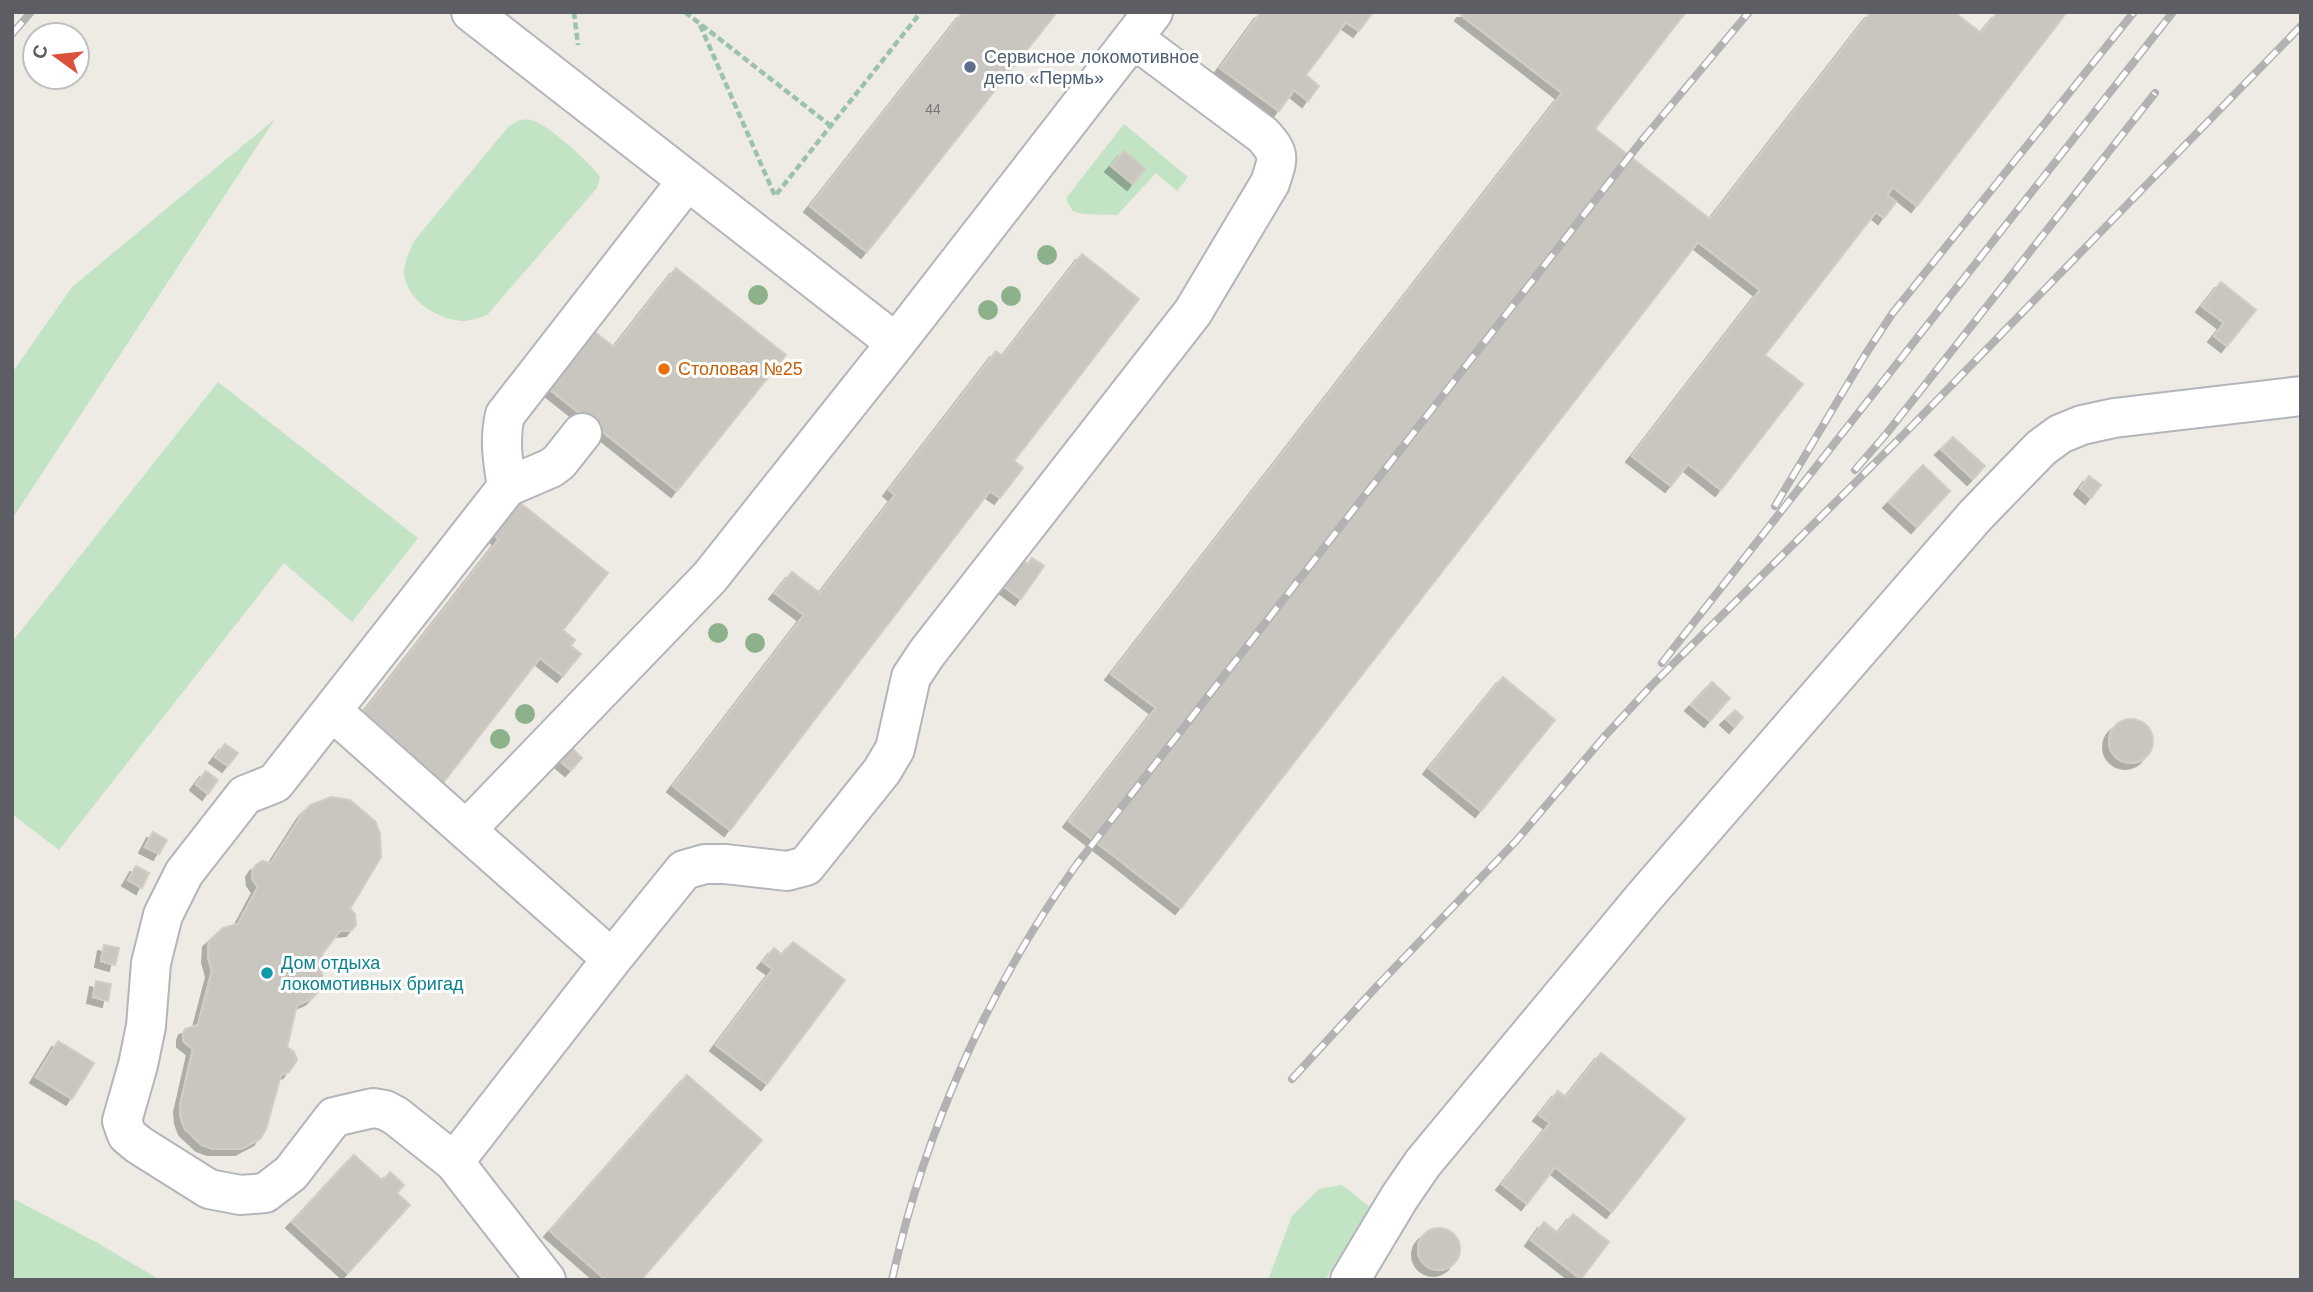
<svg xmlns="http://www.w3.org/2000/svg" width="2313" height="1292" font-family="Arial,sans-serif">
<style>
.green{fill:#c2e3c4;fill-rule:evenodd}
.building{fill:#c9c6c0;stroke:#d1cdc2;stroke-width:2;filter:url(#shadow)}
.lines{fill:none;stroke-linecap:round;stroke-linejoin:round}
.minor-casing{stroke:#b4b5ba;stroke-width:42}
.path{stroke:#9cc3a9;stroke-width:4.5;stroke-dasharray:7 3.5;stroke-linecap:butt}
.minor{stroke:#fff;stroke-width:38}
.rail-casing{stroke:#b2b2b3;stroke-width:8}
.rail{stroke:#fff;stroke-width:5;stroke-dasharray:16;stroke-linecap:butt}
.tree{fill:#8cb18b}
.service-dot{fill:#5c6f8a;stroke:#fff;stroke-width:2.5}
.food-dot{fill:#e8710a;stroke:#fff;stroke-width:2.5}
.culture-dot{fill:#0f9aa8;stroke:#fff;stroke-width:2.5}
.labels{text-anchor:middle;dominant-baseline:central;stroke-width:6;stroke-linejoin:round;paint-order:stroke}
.number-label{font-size:14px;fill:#77787a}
.service-label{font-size:18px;fill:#4e5e75;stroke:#fff;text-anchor:start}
.food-label{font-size:18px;fill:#c56008;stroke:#fff;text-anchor:start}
.culture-label{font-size:18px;fill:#0d838f;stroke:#fff;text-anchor:start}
</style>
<defs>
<filter id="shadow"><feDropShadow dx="-6" dy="6" stdDeviation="0" flood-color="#0004"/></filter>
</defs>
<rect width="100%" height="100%" fill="#edebe4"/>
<!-- green -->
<path class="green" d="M275,119L12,519V373L72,287Z
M520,120C523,120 527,119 531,120C547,123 590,163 600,177L597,188L487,315C480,317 472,320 465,321C440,321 406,301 404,273C404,262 410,251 414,241L509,126Z
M1124,124L1188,177L1177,191L1156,173L1117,215L1083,214L1073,211L1067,202V197ZM1124,151L1145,169L1133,184L1111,167Z
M218,382L418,538L352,622L284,563L59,850L12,814V642Z
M1342,1185L1372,1209L1325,1280H1268L1292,1216L1319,1189Z
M12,1198L96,1242L160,1280H12Z"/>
<!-- building -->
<path class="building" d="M963,12H1057L867,252L810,206Z
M1261,12H1373L1359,31L1346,22L1306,75L1319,86L1308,101L1294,90L1279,111L1220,68Z
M1463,12H1686L1595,129L1710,219L1871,12H1954L1981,33L1998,12H2067L1917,206L1893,187L1887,195L1896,202L1884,218L1876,212L1765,355L1803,384L1721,490L1688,464L1671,486L1632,456L1760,290L1698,242L1181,908L1069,821L1156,708L1111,674L1562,93L1461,15Z
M1124,151L1145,169L1133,184L1111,166Z
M1082,254L1139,299L1014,461L1023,468L1000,498L990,491L730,830L673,786L804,615L775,593L792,572L820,593L895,495L889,490L996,351L1003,356Z
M676,268L786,355L677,491L542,383L587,326L614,347Z
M2221,282L2256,310L2227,346L2214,336L2224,323L2202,306Z
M1953,437L1985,466L1973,479L1941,449Z
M1923,465L1950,491L1917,527L1889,502Z
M2089,476L2101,485L2091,498L2080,488Z
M514,498L608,573L563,630L575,640L571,646L581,654L563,676L540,658L439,788L356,722L499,539L489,531Z
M1009,551L1028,564L1032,558L1044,566L1021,599L991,577Z
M1503,677L1555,720L1481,811L1429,768Z
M1712,682L1730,698L1710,721L1691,705Z
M1735,710L1743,717L1735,727L1726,719Z
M2109 741a22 22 0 1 1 44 0a22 22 0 1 1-44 0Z
M225,744L238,753L228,766L215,757Z
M571,747L582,758L571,770L559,760Z
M206,771L218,780L208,794L196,784Z
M331,797L350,800L375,821L380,833L381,857L350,909L355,914L356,925L352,930L340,931L323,953L319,963L322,974L321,989L311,999L297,1005L287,1047L294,1052L297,1060L289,1072L281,1075L266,1129L260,1139L241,1149H213L202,1145L185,1129L181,1118L180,1106L193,1049L183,1041V1034L185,1029L198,1025L212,971L208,957L209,941L223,928L238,924L258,887L253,880L252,871L256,865L262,861L271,863L303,813L310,805Z
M153,832L167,840L159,854L145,847Z
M136,866L149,873L142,888L128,880Z
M793,942L845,980L767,1084L716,1045L773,969L763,962L774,948L782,955Z
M104,945L119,948L115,965L101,961Z
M96,981L111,984L108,1001L93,997Z
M58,1041L94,1063L72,1099L36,1077Z
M1601,1053L1685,1119L1612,1212L1555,1167L1527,1204L1502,1184L1550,1123L1539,1115L1558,1091L1566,1097Z
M687,1075L762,1140L641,1280H606L550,1231Z
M354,1155L383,1181L390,1172L404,1185L397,1193L410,1205L348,1273L292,1222Z
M1573,1214L1609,1242L1581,1279L1531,1240L1544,1222L1558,1233Z
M1418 1249a21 21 0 1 1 42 0a21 21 0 1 1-42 0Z"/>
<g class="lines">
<defs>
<path id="minor" d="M471,12L896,343
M507,487L551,468L559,462L582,433
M332,711L466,830
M612,959L684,870L705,864H725L787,871L806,866L882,771L895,749L911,677L927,653L1193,312L1270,183C1278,158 1281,155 1263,135L1133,38
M454,1162L396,1116L385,1110L373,1108L334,1117L291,1173L265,1193L240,1195L209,1189L139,1145L127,1135L122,1121L138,1065L146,1026L151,963L163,915L184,873L245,795L275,783L507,487C503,462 499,440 505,415L687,181
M546,1280L454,1162L612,959L466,830L710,577L896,343L1153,12
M1350,1280L1399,1198L1423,1163L1645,896L1975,516L2041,448L2060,434L2082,425L2114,418L2301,396"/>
</defs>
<!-- minor casing -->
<use href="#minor" class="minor-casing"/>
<!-- path -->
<path class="path" d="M574,12L578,45
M685,12L831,126
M700,25L775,196L921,12"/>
<!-- minor -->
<use href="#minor" class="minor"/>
<defs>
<path id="rail" d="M12,34L31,12
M1855,470L1887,433L2155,93
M1775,506L1865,355L1892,314L2134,12
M1662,663L2173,12
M1292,1079L1378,985L1516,841L1604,737L1651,686L1906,432L2301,26
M892,1280C924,1131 989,987 1077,864L1643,139L1749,12"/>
</defs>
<!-- rail casing -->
<use href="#rail" class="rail-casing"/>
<!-- rail -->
<use href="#rail" class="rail"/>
</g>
<!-- trees -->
<g class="tree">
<circle cx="1047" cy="255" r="10"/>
<circle cx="758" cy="295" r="10"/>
<circle cx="1011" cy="296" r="10"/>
<circle cx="988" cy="310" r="10"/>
<circle cx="718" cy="633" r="10"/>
<circle cx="755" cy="643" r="10"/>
<circle cx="525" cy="714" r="10"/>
<circle cx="500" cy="739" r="10"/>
</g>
<!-- markers -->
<circle class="service-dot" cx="970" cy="67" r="7"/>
<circle class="food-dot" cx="664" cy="369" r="7"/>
<circle class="culture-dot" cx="267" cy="973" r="7"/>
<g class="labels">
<!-- number labels -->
<g class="number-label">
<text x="933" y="109">44</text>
</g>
<!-- service labels -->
<g class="service-label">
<text x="984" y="57">Сервисное локомотивное<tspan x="984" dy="21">депо «Пермь»</tspan></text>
</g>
<!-- food labels -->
<g class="food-label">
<text x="678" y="369">Столовая №25</text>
</g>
<!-- culture labels -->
<g class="culture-label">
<text x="281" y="963">Дом отдыха<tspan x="281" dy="21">локомотивных бригад</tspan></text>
</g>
</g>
<!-- border -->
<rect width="2313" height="1292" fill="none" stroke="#5c5e63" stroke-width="28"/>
<!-- north arrow -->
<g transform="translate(56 56) rotate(285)"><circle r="33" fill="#ffffff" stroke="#bebfc1" stroke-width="2"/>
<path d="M0-5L12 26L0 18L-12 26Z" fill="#db513b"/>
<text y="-10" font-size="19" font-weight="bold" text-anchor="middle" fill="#5c5e63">С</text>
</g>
</svg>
